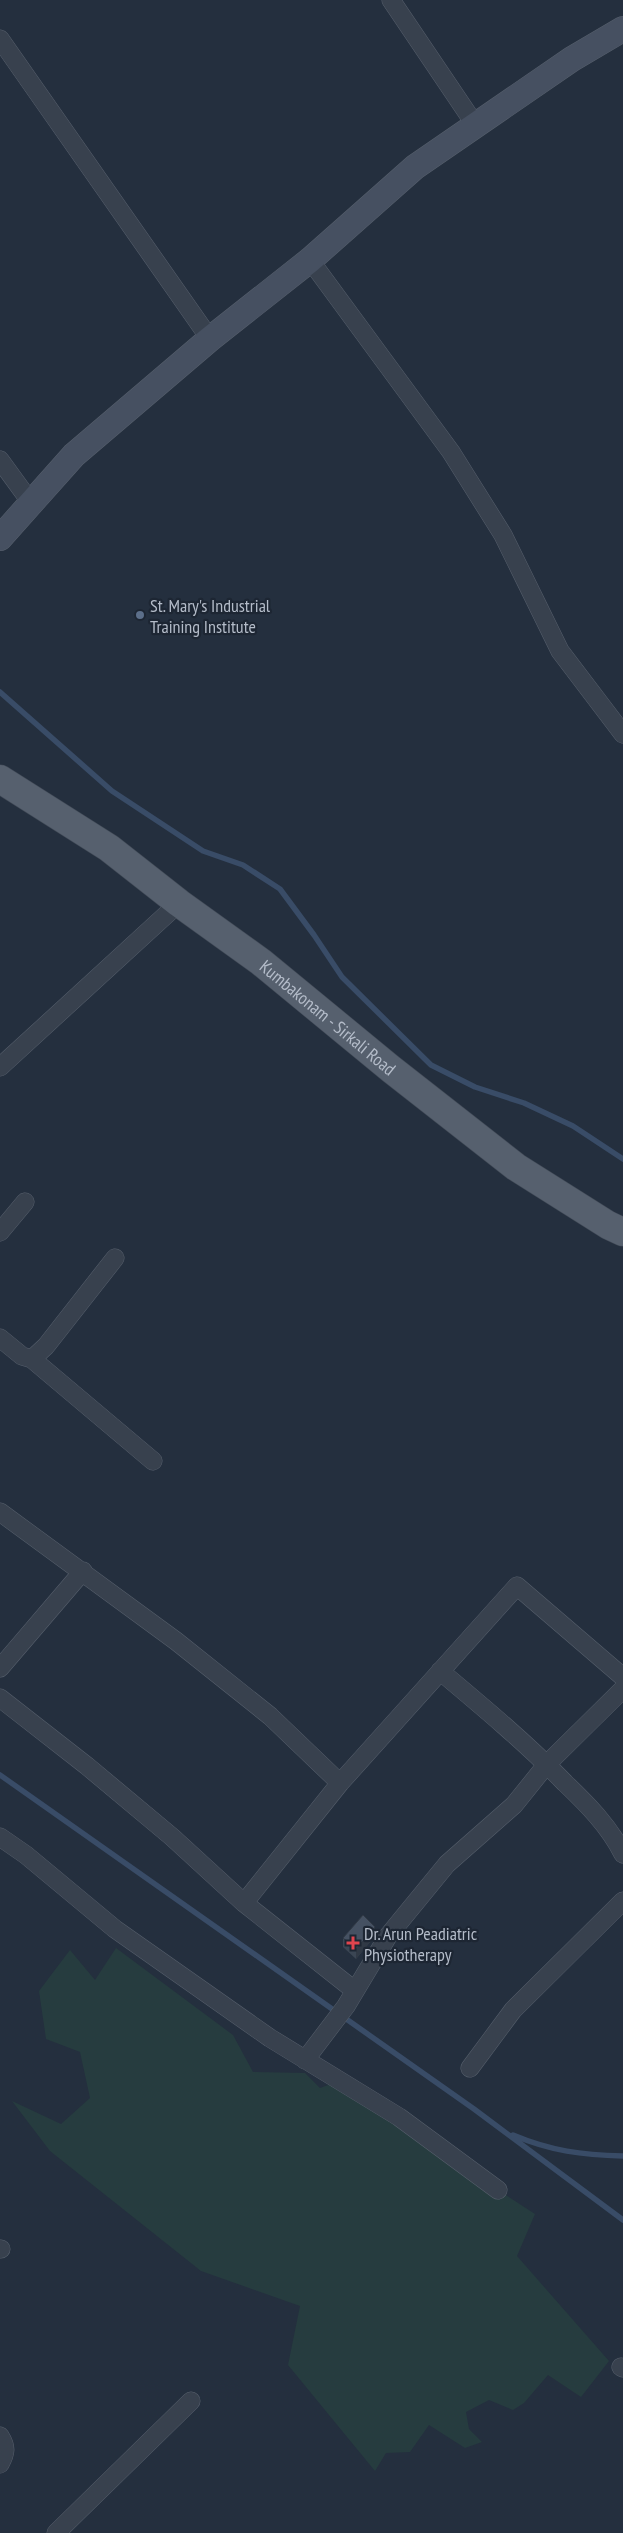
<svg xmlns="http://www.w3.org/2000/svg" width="623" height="2533" font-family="'PT Sans Narrow',sans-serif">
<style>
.pitch{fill:#263c3f}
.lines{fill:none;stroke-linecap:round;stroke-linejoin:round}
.stream{stroke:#394c67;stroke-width:5.5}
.minor-casing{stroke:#565f6c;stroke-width:19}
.secondary-casing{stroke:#565f6c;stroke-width:26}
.primary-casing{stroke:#414a57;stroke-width:29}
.minor{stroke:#38414e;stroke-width:18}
.secondary{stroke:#465061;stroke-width:25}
.primary{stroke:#56606e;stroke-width:28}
.wall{fill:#3b4654}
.shaded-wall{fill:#303945}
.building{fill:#455162;stroke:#303945}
.service-dot{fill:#5c6f8a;stroke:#1d2633;stroke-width:2}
.health-dot{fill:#e0444e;stroke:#1d2633;stroke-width:2}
.labels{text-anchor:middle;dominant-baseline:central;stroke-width:4.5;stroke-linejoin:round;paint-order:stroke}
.poi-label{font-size:18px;fill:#b4bcc9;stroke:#1d2633;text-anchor:start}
.street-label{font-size:18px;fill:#b4bcc9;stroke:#1d2633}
</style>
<rect width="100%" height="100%" fill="#242f3e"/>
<!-- pitch -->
<path class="pitch" d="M116,1948L233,2035L253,2072L305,2073L320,2088L334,2083L535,2214L517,2256L609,2361L581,2397L548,2375L524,2403L513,2410L489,2400L466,2412L469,2429L482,2442L465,2448L429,2425L410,2452L386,2453L375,2471L288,2365L300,2306L201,2271L50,2151L12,2101L61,2124L90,2098L80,2052L46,2039L39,1991L70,1950L95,1980Z"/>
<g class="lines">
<!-- stream -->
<path class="stream" d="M0,692L112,791L203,851L243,865L280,889L314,935L342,977L431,1065L475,1087L524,1103L573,1126L623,1159
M0,1775L474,2109L623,2220
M513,2135C551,2151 582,2155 623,2156"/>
<defs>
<path id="minor" d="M391,0L476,126
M0,39L210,339
M310,260L451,452L503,535L560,651L623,734
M0,460L32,504
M0,1067L179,903
M0,1232L25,1202
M0,1338L22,1356L32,1359L46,1346L115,1258
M32,1359L153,1461
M0,1512L176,1641L270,1716L340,1783
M0,1668L83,1571
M440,1671C483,1707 526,1743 565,1783C587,1804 609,1826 623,1854
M0,1698L87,1766L172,1837L244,1903L354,1990
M0,1837L26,1855L115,1929L270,2038L399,2117L498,2190
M244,1903L340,1783L517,1586L623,1677
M305,2060L346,2006L388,1936L447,1864L514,1805L547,1764L623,1689
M470,2068L513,2010L623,1901
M0,2249H1
M621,2367L623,2368
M0,2436C7,2447 6,2453 0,2464
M56,2533L191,2401"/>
<path id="secondary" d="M0,538L74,455L210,339L310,260L415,167L572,59L623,29"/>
<g id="primary">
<path id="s1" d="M0,779L109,848L179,903L261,962L391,1069L516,1167L608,1225L623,1232"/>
</g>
</defs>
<!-- minor casing -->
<use href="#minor" class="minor-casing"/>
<!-- secondary casing -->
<use href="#secondary" class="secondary-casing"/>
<!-- primary casing -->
<use href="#primary" class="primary-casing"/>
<!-- minor -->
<use href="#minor" class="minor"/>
<!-- secondary -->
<use href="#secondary" class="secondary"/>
<!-- primary -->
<use href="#primary" class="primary"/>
</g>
<!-- wall -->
<path class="wall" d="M375,1936L356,1959L343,1947V1938Z"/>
<!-- shaded-wall -->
<path class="shaded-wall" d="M375,1927V1936L356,1959V1949Z"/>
<!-- building -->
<path class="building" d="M363,1915L375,1927L356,1949L343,1938Z"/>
<!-- markers -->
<circle class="service-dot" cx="140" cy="615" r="5"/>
<path class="health-dot" d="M350.5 1935.5h5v5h5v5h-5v5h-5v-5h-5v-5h5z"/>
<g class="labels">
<!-- poi labels -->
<g class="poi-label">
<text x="150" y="605">St. Mary's Industrial<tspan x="150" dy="21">Training Institute</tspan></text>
<text x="364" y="1933">Dr. Arun Peadiatric<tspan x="364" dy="21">Physiotherapy</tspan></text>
</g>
<!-- street labels -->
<g class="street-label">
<text stroke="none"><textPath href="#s1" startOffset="406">Kumbakonam - Sirkali Road</textPath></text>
</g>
</g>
</svg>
